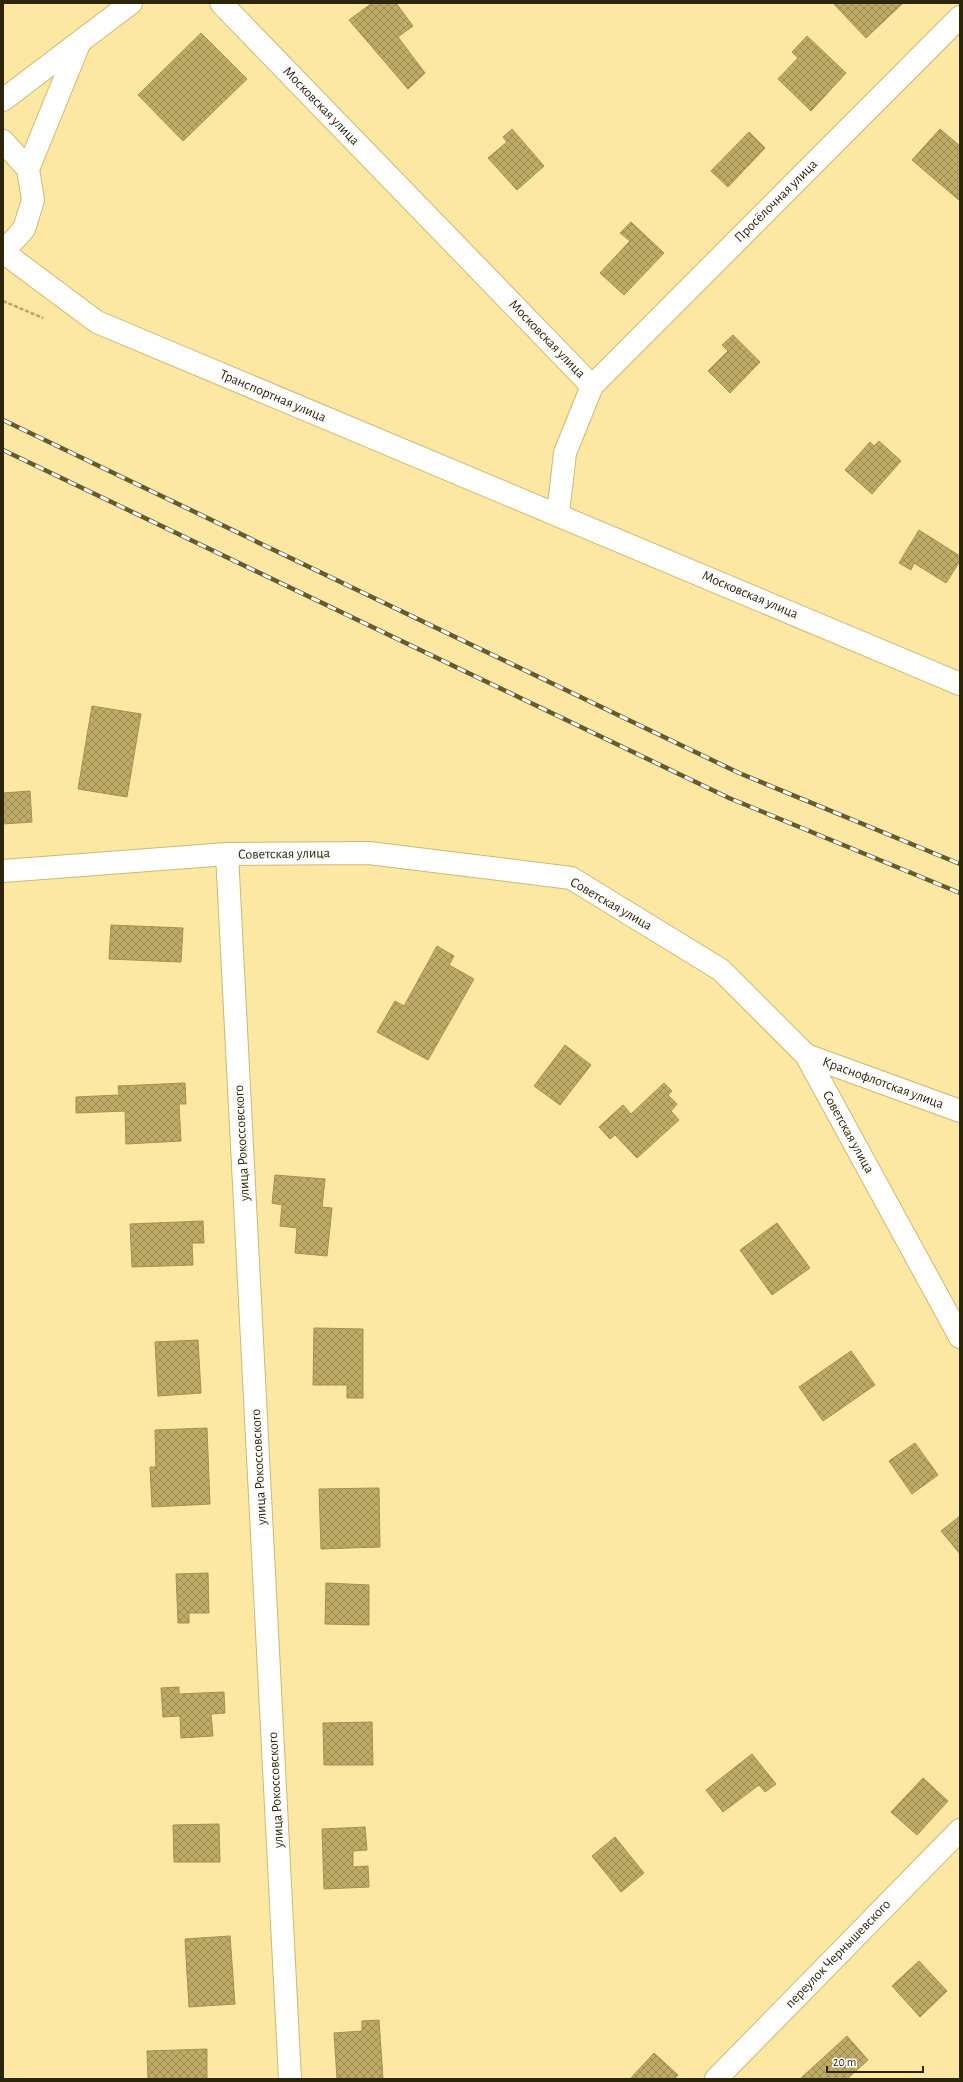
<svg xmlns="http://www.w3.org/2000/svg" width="963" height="2082" font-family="'Alegreya Sans',sans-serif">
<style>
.building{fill:url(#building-cross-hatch);stroke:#a4914e}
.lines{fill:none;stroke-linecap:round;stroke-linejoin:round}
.minor-casing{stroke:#ccb975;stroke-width:24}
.major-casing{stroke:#ccb975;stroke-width:24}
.path{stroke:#b4a46e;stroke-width:2.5;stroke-dasharray:4 2;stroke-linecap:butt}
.minor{stroke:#fff;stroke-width:22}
.major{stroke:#fff;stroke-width:22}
.rail-casing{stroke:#665a33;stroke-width:4.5}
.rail{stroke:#fff;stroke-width:3;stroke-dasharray:9;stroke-linecap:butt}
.labels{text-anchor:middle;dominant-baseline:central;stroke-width:3;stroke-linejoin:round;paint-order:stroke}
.street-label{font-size:14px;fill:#2d2509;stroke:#fff}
</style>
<defs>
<pattern id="building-cross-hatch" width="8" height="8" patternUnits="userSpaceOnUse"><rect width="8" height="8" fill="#beab67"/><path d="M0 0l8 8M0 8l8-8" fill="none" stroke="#9b8b53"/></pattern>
</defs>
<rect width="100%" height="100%" fill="#fce8a3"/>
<!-- building -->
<path class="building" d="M372,3H396L413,26L398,37L425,73L408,89L349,20Z
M833,3H903L866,38Z
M201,33L247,79L183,141L138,95Z
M807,36L846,73L811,111L778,79L798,58L792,52Z
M512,129L544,166L517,190L488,158L507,142L503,137Z
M940,129L960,146V201L912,160Z
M749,132L765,148L728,187L711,171Z
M631,222L664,253L624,295L600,273L630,241L620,233Z
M733,335L760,362L730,393L708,371L728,351L722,345Z
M879,441L901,461L872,494L845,470L870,442L874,446Z
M919,530L960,556V561L946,583L914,563L911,570L899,563Z
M92,706L141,714L127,797L78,789Z
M30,791L32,822L3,824V793Z
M111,925L183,928L181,962L109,959Z
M437,946L454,956L449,965L474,979L428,1060L377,1032L395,1001L404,1006Z
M565,1045L591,1065L560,1105L534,1086Z
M185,1083L186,1104H179L181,1141L126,1144L125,1111L76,1113V1097L119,1095L118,1086Z
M664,1083L672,1091L668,1095L677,1104L671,1111L679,1120L637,1158L615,1135L610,1139L599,1127L623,1105L631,1114Z
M275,1175L325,1179L322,1207L332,1208L327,1256L295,1253L297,1228L280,1226L282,1205L272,1203Z
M203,1221L204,1243H192L193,1265L132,1267L130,1224Z
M777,1223L810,1268L772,1295L740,1250Z
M314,1328L363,1329V1398H347V1385H313Z
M198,1340L201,1393L158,1396L155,1342Z
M851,1351L875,1385L823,1421L799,1387Z
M207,1428L210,1504L152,1507L150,1467H156L155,1430Z
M915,1443L938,1475L912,1494L889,1461Z
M379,1488L380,1547L321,1549L319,1489Z
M960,1516V1554L941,1531Z
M208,1573L209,1613H189V1623H178L176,1574Z
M326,1583L369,1585V1625L325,1624Z
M179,1687V1694L224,1692L225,1713L211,1714L213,1736L181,1738L180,1716L163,1717L161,1688Z
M372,1722L373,1765H324L323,1723Z
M752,1754L776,1784L765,1792L759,1785L723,1812L706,1790Z
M923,1778L948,1801L917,1835L891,1812Z
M219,1824L220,1862H174L173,1825Z
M365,1827L367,1850L353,1851V1867L368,1866L369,1887L324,1889L322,1829Z
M615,1837L644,1873L621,1892L592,1856Z
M230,1936L235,2004L189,2007L185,1939Z
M919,1961L947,1991L920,2017L892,1986Z
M379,2020L383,2079H337L334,2033L362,2031V2021Z
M847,2036L868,2060L847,2079H800Z
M207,2049V2079H148L147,2051Z
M654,2053L678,2075L674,2079H630Z"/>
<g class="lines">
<defs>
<path id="minor" d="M221,3L592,386L565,453L558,514
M3,252L97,322L960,684
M592,386L960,17
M227,854L290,2079
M3,871L227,854L369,853L571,878L721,970L806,1055L960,1337
M806,1055L960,1111
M716,2079L960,1830"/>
<path id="major" d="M3,100L131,3
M3,141L28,169
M3,252L24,229L33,200L28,169L79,44"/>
</defs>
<!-- minor casing -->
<use href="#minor" class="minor-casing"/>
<!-- major casing -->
<use href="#major" class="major-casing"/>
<!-- path -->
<path class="path" d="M3,301L43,318"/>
<!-- minor -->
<use href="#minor" class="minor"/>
<!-- major -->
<use href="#major" class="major"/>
<defs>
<path id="rail" d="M3,420L739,773L960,864
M3,450L729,798L960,893"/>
</defs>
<!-- rail casing -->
<use href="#rail" class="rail-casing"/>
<!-- rail -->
<use href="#rail" class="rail"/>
</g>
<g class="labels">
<!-- street labels -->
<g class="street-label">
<text transform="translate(321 106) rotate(46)">Московская улица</text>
<text transform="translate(776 201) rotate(-45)">Просёлочная улица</text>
<text transform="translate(547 339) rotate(46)">Московская улица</text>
<text transform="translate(273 396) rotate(23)">Транспортная улица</text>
<text transform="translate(750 595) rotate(23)">Московская улица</text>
<text transform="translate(284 854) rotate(-1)">Советская улица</text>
<text transform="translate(611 904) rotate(30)">Советская улица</text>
<text transform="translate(883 1083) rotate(20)">Краснофлотская улица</text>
<text transform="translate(848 1132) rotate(61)">Советская улица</text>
<text transform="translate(242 1143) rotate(-93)">улица Рокоссовского</text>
<text transform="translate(259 1467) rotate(-93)">улица Рокоссовского</text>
<text transform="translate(276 1790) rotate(-93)">улица Рокоссовского</text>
<text transform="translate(838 1954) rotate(-46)">переулок Чернышевского</text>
</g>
</g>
<!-- border -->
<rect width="963" height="2082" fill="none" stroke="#2d2509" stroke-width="8"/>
<!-- scale -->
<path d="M827 2066v6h96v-6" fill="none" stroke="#2d2509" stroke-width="2"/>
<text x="833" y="2066" font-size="12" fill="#2d2509" stroke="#ffffff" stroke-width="3" paint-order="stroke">20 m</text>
</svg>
